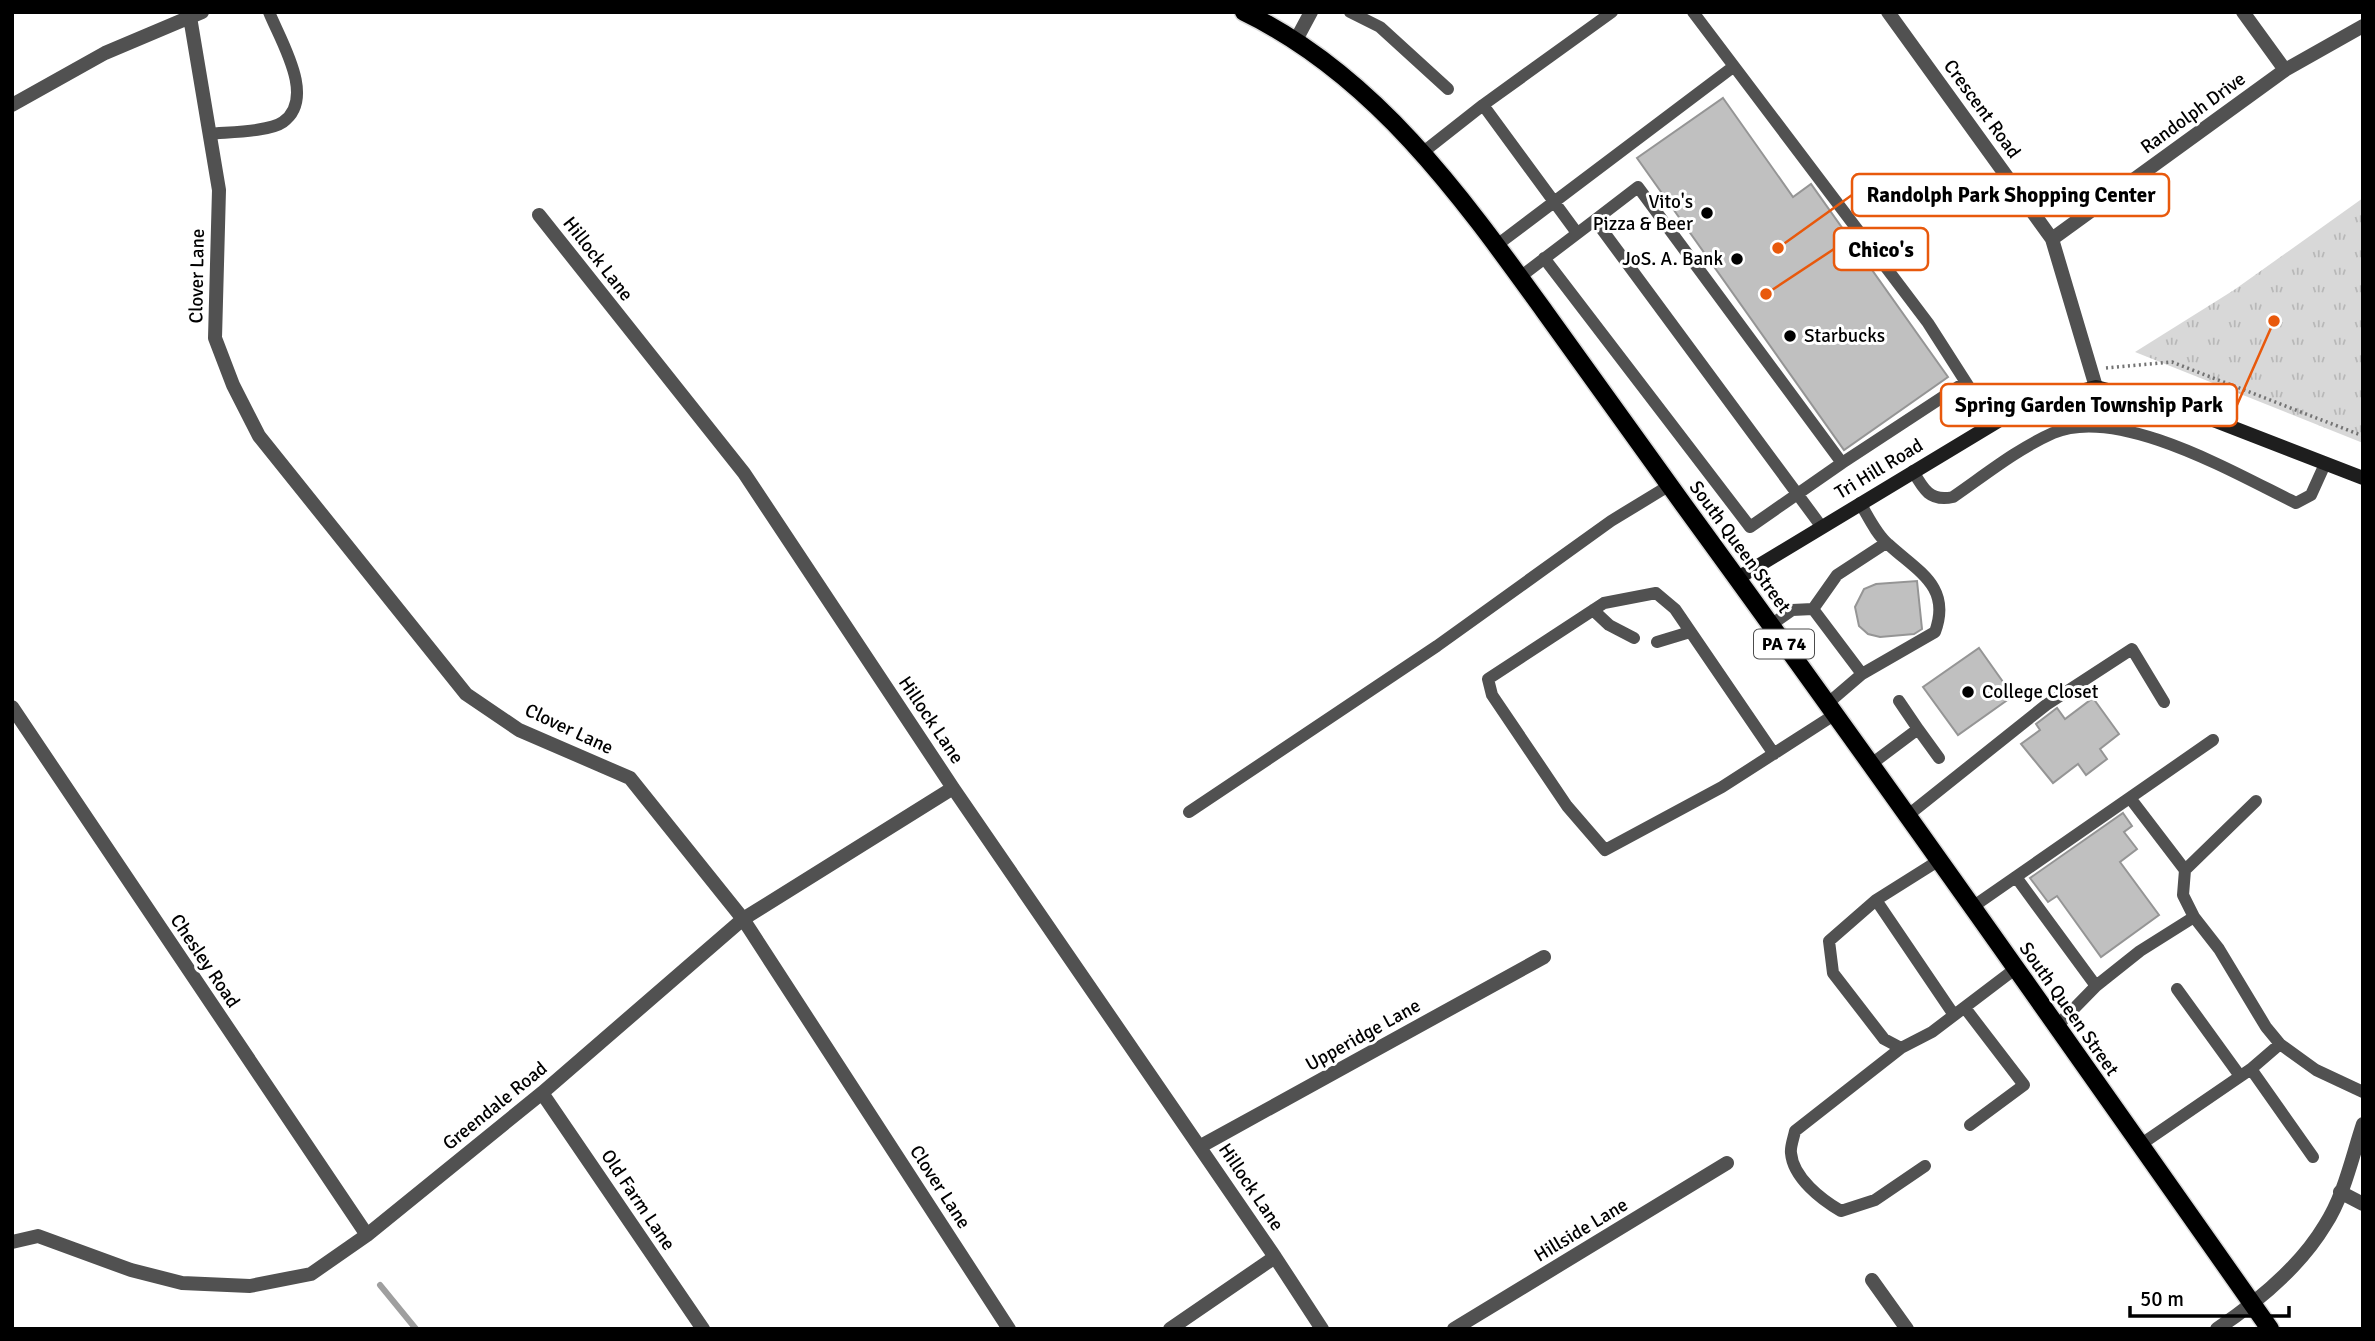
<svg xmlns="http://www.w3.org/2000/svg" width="2375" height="1341" font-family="Signika,sans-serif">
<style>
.park{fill:url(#park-tufts)}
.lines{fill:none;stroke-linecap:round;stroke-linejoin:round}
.stream{stroke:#9f9f9f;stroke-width:6}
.building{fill:#c0c0c0;stroke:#959595;stroke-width:2}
.primary-casing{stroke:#dbdbdb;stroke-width:21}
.path{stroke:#737373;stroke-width:3.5;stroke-dasharray:2 3.5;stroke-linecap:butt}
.lane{stroke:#515151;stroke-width:12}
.street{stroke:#515151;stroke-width:14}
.secondary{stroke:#1e1e1e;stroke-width:14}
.primary{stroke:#000;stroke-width:18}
.poi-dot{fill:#000;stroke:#fff;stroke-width:2.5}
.labels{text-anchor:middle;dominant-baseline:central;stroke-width:6;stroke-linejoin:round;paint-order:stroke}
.shield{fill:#fff;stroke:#4c4c4c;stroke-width:2}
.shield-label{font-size:18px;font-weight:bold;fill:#000}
.street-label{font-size:19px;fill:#000;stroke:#fff}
.poi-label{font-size:19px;fill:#000;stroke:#fff;text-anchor:end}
.leader{fill:none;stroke:#e8590c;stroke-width:2.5}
.callout-dot{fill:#e8590c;stroke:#fff;stroke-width:2.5}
.callout{fill:#fff;stroke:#e8590c;stroke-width:2.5}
.callout-label{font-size:21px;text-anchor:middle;font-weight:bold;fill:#000}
</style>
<defs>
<pattern id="park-tufts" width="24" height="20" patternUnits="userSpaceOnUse" patternTransform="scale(1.75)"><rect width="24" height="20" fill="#d8d8d8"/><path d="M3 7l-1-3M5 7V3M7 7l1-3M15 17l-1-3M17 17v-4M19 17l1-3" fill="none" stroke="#b8b8b8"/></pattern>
</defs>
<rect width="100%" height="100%" fill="#fff"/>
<!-- park -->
<path class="park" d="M2363,198V443L2135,352L2234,290Z"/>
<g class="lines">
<!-- stream -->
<path class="stream" d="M380,1285L416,1329"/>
</g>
<!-- building -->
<path class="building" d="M1723,98L1793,197L1811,184L1948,377L1844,450L1637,158Z
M1917,581L1922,629L1914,634L1880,637L1868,634L1859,626L1855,607L1864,589L1876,584Z
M1979,648L2013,696L1958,735L1923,687Z
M2093,698L2119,734L2100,749L2107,759L2086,775L2078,764L2053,783L2021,744L2040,730L2036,724L2057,708L2065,719Z
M2123,813L2132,826L2124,832L2137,849L2120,862L2159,915L2101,957L2057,896L2048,902L2030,878Z"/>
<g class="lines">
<defs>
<path id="primary" d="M1244,12C1375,75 1462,197 1545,312C1591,376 1637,440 1683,504C1882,777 2076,1053 2270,1329"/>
</defs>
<!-- primary casing -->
<use href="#primary" class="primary-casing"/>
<!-- path -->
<path class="path" d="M2106,368L2172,362L2363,436"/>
<!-- lane -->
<path class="lane" d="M1350,12L1380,27L1448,89
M1693,12L1928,323L1992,423
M1483,105L1612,12
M209,134C227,132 269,132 283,122C317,98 280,40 269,12
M1422,153L1483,105L1577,233
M1497,245L1733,67
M1544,258L1750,527L1842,463L1638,187L1595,220
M1520,277L1595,220L1821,526
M1842,463L1964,383
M1913,471C1923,489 1930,502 1953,497C1985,475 2017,449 2053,433C2119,405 2236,474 2296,503L2311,495L2325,464
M1860,503C1868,516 1876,534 1888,544C1917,571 1952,586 1935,632L1862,674
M1813,609L1837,575L1886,543
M1593,610L1609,625L1634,638
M1771,625L1792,610L1813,609L1862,674L1827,704
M1657,642L1690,632
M1899,701L1918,729
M1774,754L1675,609L1656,593L1604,603L1488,679L1492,695L1567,806L1605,850L1722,787L1834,715
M1870,765L1918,729L1939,758
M2130,798L2185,870L2256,801
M1189,812L1437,646L1611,521L1670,485
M1907,816L2046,705L2132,649L2164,702
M1938,861L1876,900L1829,941L1833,973L1884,1039L1901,1048L1932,1032L2015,969
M2016,877L2096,986L2140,951L2194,917L2183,895L2185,870
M1876,900L1954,1015
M1971,908L2213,740
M2194,917L2219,949L2266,1027L2280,1044L2316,1070L2363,1092
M2177,989L2240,1076
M1965,1008L2024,1085L1970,1125
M2056,1027L2096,986
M1901,1048L1795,1131C1794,1137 1790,1147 1791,1153C1793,1178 1822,1200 1841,1211L1875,1200L1925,1166
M2251,1069L2313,1157
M2140,1145L2251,1069L2280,1044"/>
<!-- street -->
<path class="street" d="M1888,12L2052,239L2096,387
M2243,12L2285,70
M190,17L219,190L215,338L233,385L259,436L466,694L519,730L630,778L743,919L1009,1329
M1296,40L1311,12
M12,105L105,53L202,12
M539,215L744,473L953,788L1275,1257
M2052,239L2285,70L2363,26
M12,707L367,1235
M542,1093L703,1329
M1201,1146L1544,957
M2340,1192L2363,1204
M12,1242L38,1236L131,1270L182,1283L250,1286L311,1274L367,1235L542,1093L743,919L953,788
M1872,1280L1907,1329
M1170,1329L1275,1257L1322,1329
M1454,1329L1727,1163
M2217,1329C2257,1302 2300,1267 2325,1225C2344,1196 2352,1157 2363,1124"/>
<!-- secondary -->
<path class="secondary" d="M1738,578L2023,406L2096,387L2190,411L2363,478"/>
<!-- primary -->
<use href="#primary" class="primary"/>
</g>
<!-- markers -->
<g class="poi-dot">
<circle cx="1707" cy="213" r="7"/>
<circle cx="1737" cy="259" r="7"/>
<circle cx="1790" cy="336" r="7"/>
<circle cx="1968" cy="692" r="7"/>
</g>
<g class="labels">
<!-- shield labels -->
<rect class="shield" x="1754" y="629.5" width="60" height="29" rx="5"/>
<g class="shield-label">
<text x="1784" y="644">PA 74</text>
</g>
<!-- street labels -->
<g class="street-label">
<text transform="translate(1982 109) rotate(54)">Crescent Road</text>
<text transform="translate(2193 113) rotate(-36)">Randolph Drive</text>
<text transform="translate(598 259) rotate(52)">Hillock Lane</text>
<text transform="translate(197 276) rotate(-89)">Clover Lane</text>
<text transform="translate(1879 469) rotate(-31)">Tri Hill Road</text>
<text transform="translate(1740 547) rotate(54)">South Queen Street</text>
<text transform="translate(931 720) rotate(56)">Hillock Lane</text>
<text transform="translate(569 729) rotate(25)">Clover Lane</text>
<text transform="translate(205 961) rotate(56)">Chesley Road</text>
<text transform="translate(2069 1009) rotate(55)">South Queen Street</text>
<text transform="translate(1363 1035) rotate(-29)">Upperidge Lane</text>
<text transform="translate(495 1106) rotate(-39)">Greendale Road</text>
<text transform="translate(940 1187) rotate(57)">Clover Lane</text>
<text transform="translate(1251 1187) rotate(56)">Hillock Lane</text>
<text transform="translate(638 1200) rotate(56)">Old Farm Lane</text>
<text transform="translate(1581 1230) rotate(-31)">Hillside Lane</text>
</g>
<!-- poi labels -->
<g class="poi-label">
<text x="1693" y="202">Vito's<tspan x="1693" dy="22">Pizza &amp; Beer</tspan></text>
<text x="1723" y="259">JoS. A. Bank</text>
<text x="1804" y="336" text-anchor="start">Starbucks</text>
<text x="1982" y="692" text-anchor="start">College Closet</text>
</g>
</g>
<!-- callouts -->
<path class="leader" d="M1778 248L1852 195M1766 294L1834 249M2274 321L2237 405"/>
<g class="callout-dot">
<circle cx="1778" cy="248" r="7"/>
<circle cx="1766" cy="294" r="7"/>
<circle cx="2274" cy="321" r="7"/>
</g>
<g class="callout">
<rect x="1852" y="174" width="317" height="42" rx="7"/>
<rect x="1834" y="228" width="94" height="42" rx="7"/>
<rect x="1941" y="384" width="296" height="42" rx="7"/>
</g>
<g class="callout-label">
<text x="2011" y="202">Randolph Park Shopping Center</text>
<text x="1881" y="257">Chico's</text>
<text x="2089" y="412">Spring Garden Township Park</text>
</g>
<!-- border -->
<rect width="2375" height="1341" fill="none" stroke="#000000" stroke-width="28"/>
<!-- scale -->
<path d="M2130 1306v10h159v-10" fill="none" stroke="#000000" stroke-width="3.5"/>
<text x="2140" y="1306" font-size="21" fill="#000000" stroke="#ffffff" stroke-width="5" paint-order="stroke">50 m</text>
</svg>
